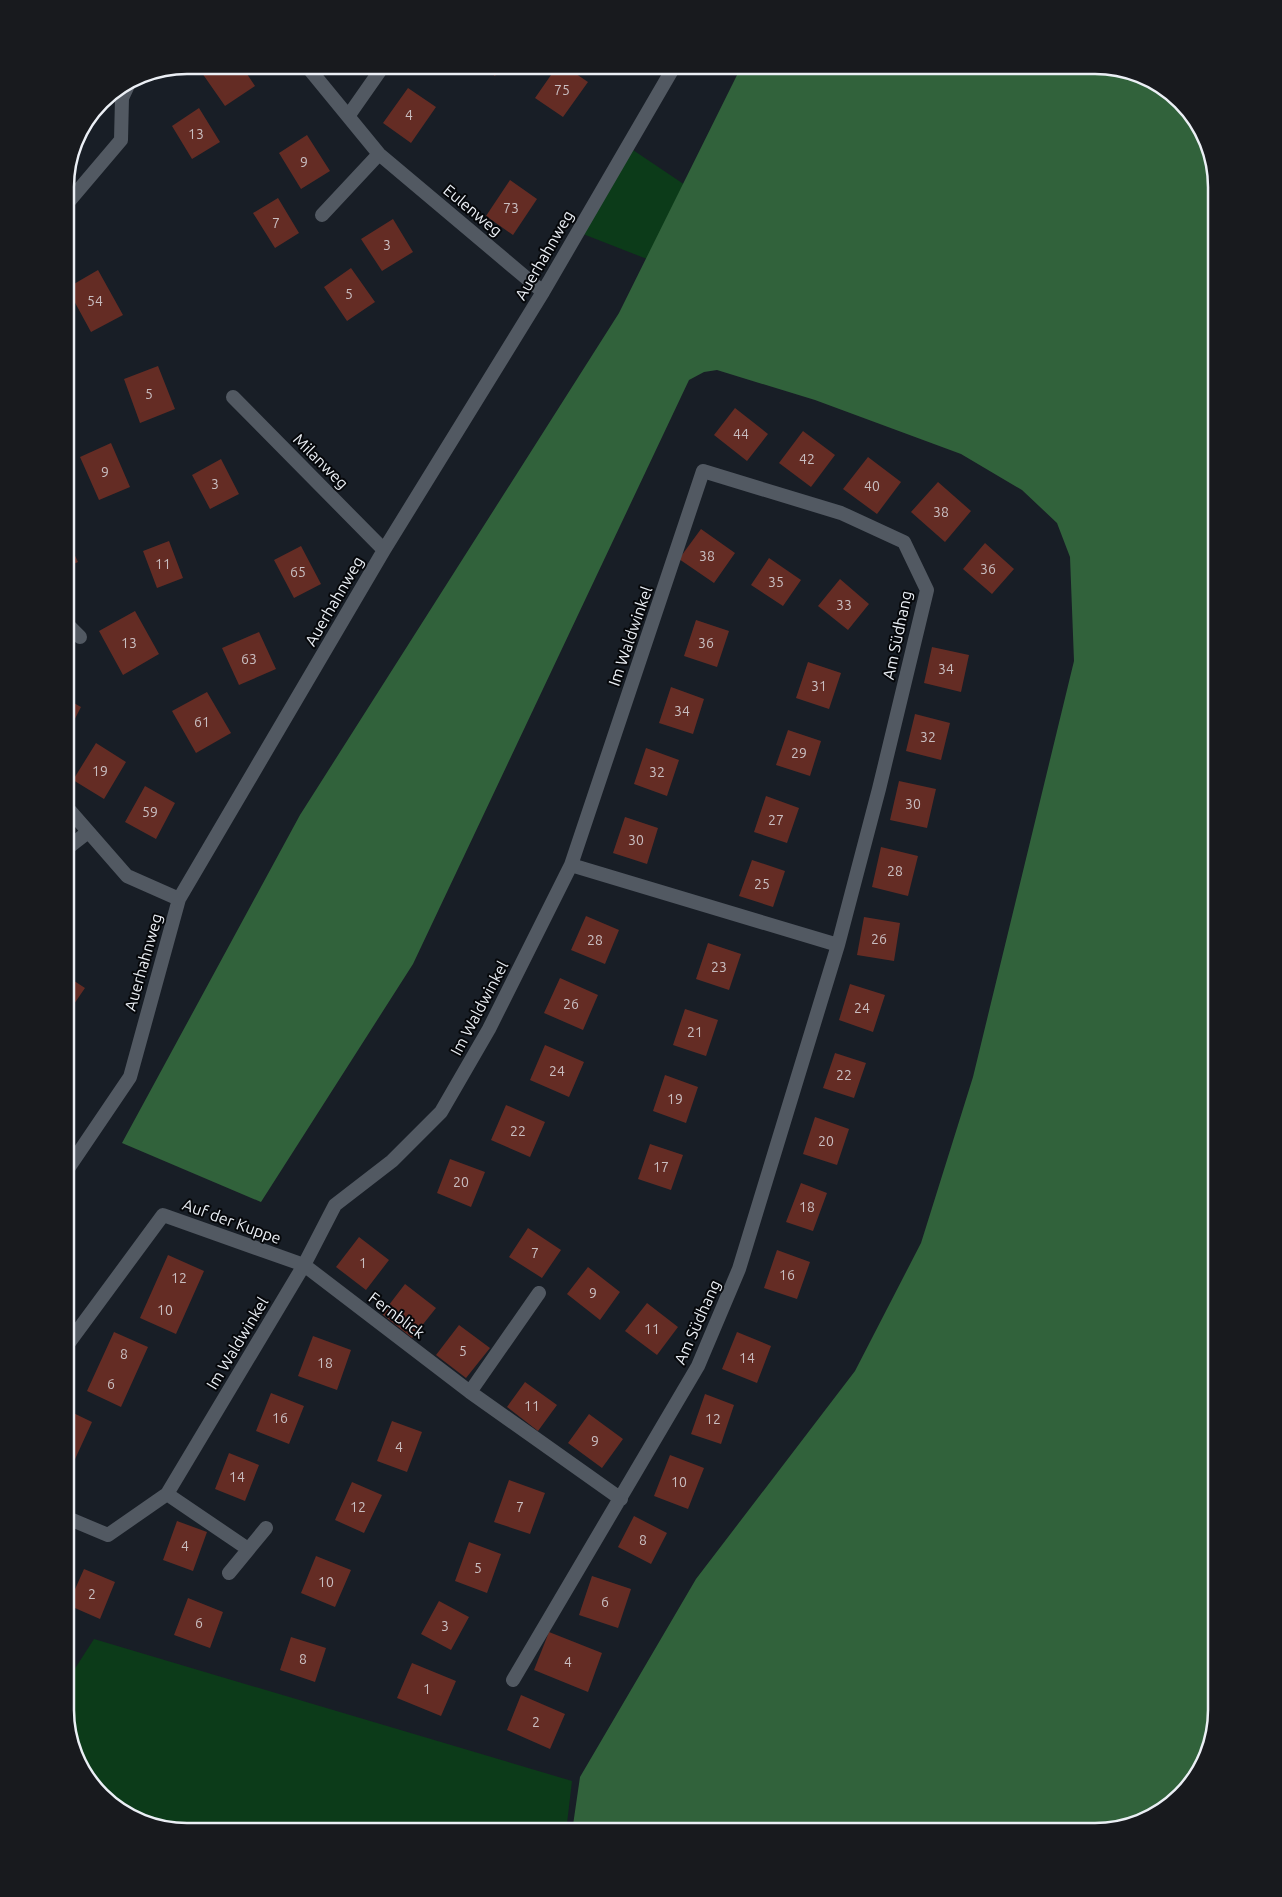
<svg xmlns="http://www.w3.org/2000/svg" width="1282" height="1897" font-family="Ubuntu,sans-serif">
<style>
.green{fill:#0c3b19}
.forest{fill:#31623b}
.building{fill:#642c24}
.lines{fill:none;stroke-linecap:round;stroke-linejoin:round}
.minor{stroke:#525962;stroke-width:14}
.labels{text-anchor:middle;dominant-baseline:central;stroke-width:4;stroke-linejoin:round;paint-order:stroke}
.number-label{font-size:14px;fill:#c9bec1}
.street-label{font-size:16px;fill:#ebeff5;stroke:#06080b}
.rim{fill:none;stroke:#ebeff5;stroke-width:2.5}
</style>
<rect width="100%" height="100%" fill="#181e26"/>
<!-- green -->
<path class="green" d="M630,148L688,187L652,261L583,234Z
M94,1639L572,1781L566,1832H180L126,1815L81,1771L65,1710V1684Z"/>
<!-- forest -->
<path class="forest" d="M742,65H1103L1156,82L1201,126L1217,187V1710L1200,1771L1156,1816L1095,1832H572L580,1777L696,1579L855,1371L921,1243L973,1077L1074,661L1070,557L1057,523L1022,490L961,454L815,400L717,370L704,372L689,380L413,964L261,1202L122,1143L300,815L619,313Z"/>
<!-- building -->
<path class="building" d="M214,65H241L255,86L225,106L202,73Z
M480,65H502L495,76Z
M558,65H563L588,82L563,117L535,98Z
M408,88L436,107L411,143L383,123Z
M199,108L220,142L192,159L172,126Z
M307,135L330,171L301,189L279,153Z
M510,180L537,199L513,235L486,216Z
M278,198L299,233L275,248L253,213Z
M393,219L413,252L382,271L361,239Z
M351,268L375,302L347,321L324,287Z
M98,270L123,315L91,332L67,288Z
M158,366L175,409L140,423L124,379Z
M735,408L768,434L747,461L714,435Z
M803,431L835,455L811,487L779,463Z
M111,443L130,487L99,500L80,457Z
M868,457L901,482L877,514L843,489Z
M221,459L239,494L210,509L192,475Z
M938,482L971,511L945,542L911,512Z
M701,529L735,553L714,583L679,559Z
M65,535L78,562L65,568Z
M169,541L183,578L157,588L143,551Z
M985,543L1014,569L992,594L963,569Z
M301,546L321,584L294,598L274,560Z
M769,558L801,580L783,606L751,585Z
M840,579L869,604L848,630L818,606Z
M135,611L159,654L123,675L99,631Z
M696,620L729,631L717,667L684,656Z
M259,632L276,669L239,685L222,648Z
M932,647L969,655L961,692L924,683Z
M808,662L841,673L829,709L796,698Z
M671,687L704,699L693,734L659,723Z
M207,692L231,733L196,753L172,711Z
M65,698L81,707L65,738Z
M915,714L950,723L941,760L906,751Z
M788,730L821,741L810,776L776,765Z
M96,743L126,762L104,799L73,780Z
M646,748L679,760L667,796L634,784Z
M899,781L936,789L927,828L890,820Z
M145,786L175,803L156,839L125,822Z
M766,796L799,808L787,843L754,832Z
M625,817L658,828L647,864L613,853Z
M881,847L918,856L908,896L872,887Z
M752,860L785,871L773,907L739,896Z
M586,916L619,930L605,964L571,950Z
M864,917L900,923L894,961L857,955Z
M708,943L741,954L729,990L696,979Z
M65,975L85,988L65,1017Z
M560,978L598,995L583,1030L544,1013Z
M850,984L885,995L873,1032L839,1020Z
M685,1009L718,1020L706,1056L673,1045Z
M545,1045L584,1062L569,1097L530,1080Z
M835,1053L866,1063L854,1098L823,1088Z
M665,1075L698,1087L686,1123L653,1111Z
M506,1105L545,1122L530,1157L491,1140Z
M815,1117L849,1129L837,1165L803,1154Z
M650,1144L683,1155L671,1190L638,1179Z
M450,1159L485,1172L471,1207L437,1193Z
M801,1183L827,1193L813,1231L786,1222Z
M528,1228L561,1250L542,1278L509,1257Z
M359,1237L389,1260L366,1290L336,1267Z
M777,1250L810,1262L797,1299L764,1288Z
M168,1255L204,1271L176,1334L140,1318Z
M588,1267L620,1292L600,1320L567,1294Z
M405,1284L436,1308L412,1338L382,1314Z
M647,1303L678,1327L657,1355L625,1331Z
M459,1325L490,1348L466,1378L436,1355Z
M114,1332L148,1347L121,1407L87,1391Z
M737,1332L771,1346L757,1383L722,1369Z
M313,1336L351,1350L337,1390L298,1376Z
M525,1382L557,1405L538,1431L507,1407Z
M271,1393L304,1406L289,1444L256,1431Z
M705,1394L734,1405L721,1444L691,1434Z
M65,1409L92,1422L65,1481Z
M589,1414L623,1439L602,1468L568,1443Z
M392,1421L422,1432L407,1472L377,1461Z
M229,1453L259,1465L245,1501L215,1489Z
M670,1455L704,1468L688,1509L654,1496Z
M509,1480L545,1493L530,1534L494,1522Z
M352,1482L382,1495L364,1533L335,1520Z
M634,1516L667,1533L651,1564L618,1547Z
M177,1521L207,1532L193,1571L163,1560Z
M469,1542L501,1554L487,1593L455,1581Z
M316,1556L351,1570L335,1607L301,1593Z
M84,1569L115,1582L100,1619L68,1605Z
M592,1576L631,1589L618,1628L579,1615Z
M188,1598L223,1612L210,1648L174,1635Z
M439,1601L469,1617L451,1650L421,1634Z
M549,1632L602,1653L588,1692L534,1670Z
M291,1637L326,1648L315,1682L280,1670Z
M412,1663L456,1681L441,1716L397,1698Z
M521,1695L565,1714L550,1749L507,1730Z"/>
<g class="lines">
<!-- minor -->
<path class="minor" d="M306,65L379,154L543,292
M349,115L384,65
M65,206L121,140L122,98L130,81
M322,215L379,154
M233,397L384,550
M65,622L80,637
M65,805L127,876L179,899
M65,850L88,832
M65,1173L130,1077L179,899L384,550L543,292L675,65
M65,1348L163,1215L304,1265L470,1392L539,1293
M470,1392L621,1499
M167,1494L248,1549
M65,1517L108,1535L167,1494L304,1265L335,1205L392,1161L441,1112L489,1029L571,865L703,471L841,513L904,542L927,590L879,789L838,945
M229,1573L266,1528
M513,1680L698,1366L739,1269L838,945L571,865"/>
</g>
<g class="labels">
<!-- number labels -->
<g class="number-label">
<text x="562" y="90">75</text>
<text x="409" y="115">4</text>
<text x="196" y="134">13</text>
<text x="304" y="162">9</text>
<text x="511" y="208">73</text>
<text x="276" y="223">7</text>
<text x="387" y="245">3</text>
<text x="349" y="294">5</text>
<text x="95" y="301">54</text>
<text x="149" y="394">5</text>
<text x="741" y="434">44</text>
<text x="807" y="459">42</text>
<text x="105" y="472">9</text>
<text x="215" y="484">3</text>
<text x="872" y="486">40</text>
<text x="941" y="512">38</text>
<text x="707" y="556">38</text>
<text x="163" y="564">11</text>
<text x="988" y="569">36</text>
<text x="298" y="572">65</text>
<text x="776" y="582">35</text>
<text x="844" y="605">33</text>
<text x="129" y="643">13</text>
<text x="706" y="643">36</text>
<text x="249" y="659">63</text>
<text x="946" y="669">34</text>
<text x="819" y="686">31</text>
<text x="682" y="711">34</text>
<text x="202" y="722">61</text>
<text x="928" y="737">32</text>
<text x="799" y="753">29</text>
<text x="100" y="771">19</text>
<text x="657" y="772">32</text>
<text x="913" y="804">30</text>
<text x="150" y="812">59</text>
<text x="776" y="820">27</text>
<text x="636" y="840">30</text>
<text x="895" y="871">28</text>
<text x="762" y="884">25</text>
<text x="879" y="939">26</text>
<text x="595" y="940">28</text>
<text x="719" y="967">23</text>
<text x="571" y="1004">26</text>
<text x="862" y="1008">24</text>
<text x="695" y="1032">21</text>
<text x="557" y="1071">24</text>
<text x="844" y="1075">22</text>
<text x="675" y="1099">19</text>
<text x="518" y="1131">22</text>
<text x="826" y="1141">20</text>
<text x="661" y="1167">17</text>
<text x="461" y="1182">20</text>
<text x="807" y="1207">18</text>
<text x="535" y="1253">7</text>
<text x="363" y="1263">1</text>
<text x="787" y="1275">16</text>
<text x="179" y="1278">12</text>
<text x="593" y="1293">9</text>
<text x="165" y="1310">10</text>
<text x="652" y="1329">11</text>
<text x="463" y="1351">5</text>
<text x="124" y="1354">8</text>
<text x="747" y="1358">14</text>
<text x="325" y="1363">18</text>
<text x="111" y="1384">6</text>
<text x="532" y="1406">11</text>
<text x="280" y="1418">16</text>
<text x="713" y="1419">12</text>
<text x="595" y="1441">9</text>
<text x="399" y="1447">4</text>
<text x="237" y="1477">14</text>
<text x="679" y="1482">10</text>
<text x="358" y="1507">12</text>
<text x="520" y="1507">7</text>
<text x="643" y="1540">8</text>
<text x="185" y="1546">4</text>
<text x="478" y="1568">5</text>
<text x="326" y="1582">10</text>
<text x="92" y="1594">2</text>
<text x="605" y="1602">6</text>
<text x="199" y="1623">6</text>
<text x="445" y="1626">3</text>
<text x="303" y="1659">8</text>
<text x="568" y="1662">4</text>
<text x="427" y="1689">1</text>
<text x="536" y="1722">2</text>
</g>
<!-- street labels -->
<g class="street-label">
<text transform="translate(473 210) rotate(40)">Eulenweg</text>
<text transform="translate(544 255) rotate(-60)">Auerhahnweg</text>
<text transform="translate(321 461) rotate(45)">Milanweg</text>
<text transform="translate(334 601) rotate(-60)">Auerhahnweg</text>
<text transform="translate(897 635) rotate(-78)">Am Südhang</text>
<text transform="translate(630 636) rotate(-71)">Im Waldwinkel</text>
<text transform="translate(143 962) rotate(-74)">Auerhahnweg</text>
<text transform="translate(479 1008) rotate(-62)">Im Waldwinkel</text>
<text transform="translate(232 1221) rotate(20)">Auf der Kuppe</text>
<text transform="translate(397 1315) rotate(37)">Fernblick</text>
<text transform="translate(697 1322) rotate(-66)">Am Südhang</text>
<text transform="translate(237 1343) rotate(-59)">Im Waldwinkel</text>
</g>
</g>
<!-- crop -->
<path d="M0 0H1282V1897H0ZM187 74H1095A113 113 0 0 1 1208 187V1710A113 113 0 0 1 1095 1823H187A113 113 0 0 1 74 1710V187A113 113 0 0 1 187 74Z" fill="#181a1e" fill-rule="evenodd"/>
<path class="rim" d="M187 74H1095A113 113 0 0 1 1208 187V1710A113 113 0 0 1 1095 1823H187A113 113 0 0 1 74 1710V187A113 113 0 0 1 187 74Z"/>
</svg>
